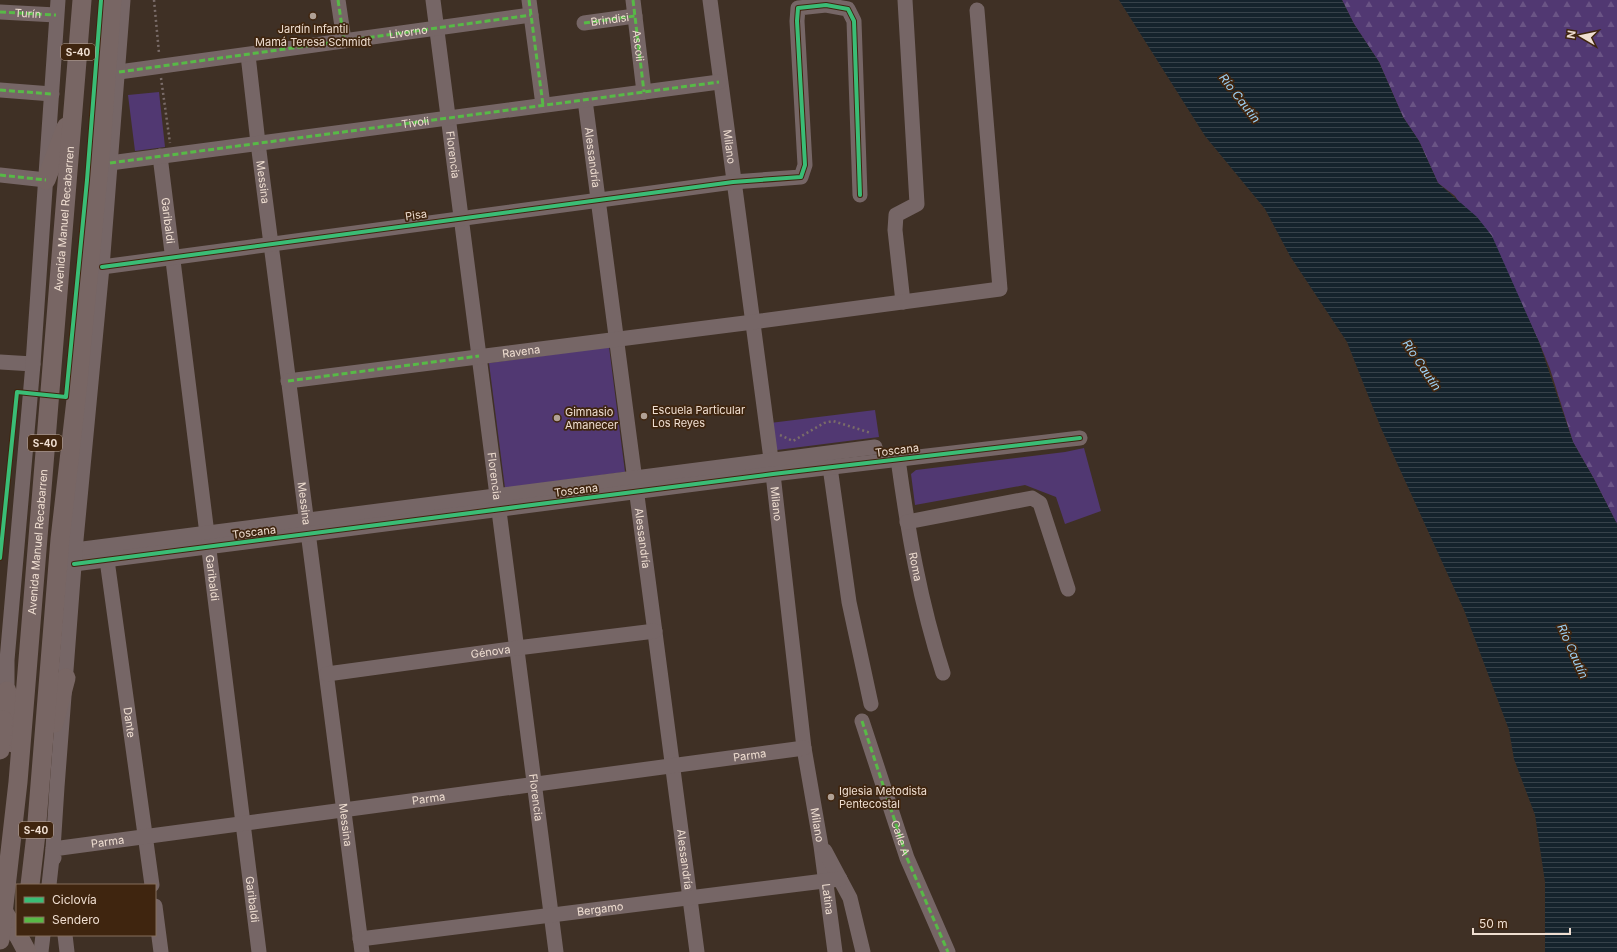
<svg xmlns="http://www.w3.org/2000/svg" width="1617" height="952" font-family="Inter,sans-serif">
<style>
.green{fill:#513872}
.forest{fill:url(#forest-firs)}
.water{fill:url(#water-rules)}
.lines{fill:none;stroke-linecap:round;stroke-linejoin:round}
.path{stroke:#7a6c69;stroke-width:2.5;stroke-dasharray:2 3;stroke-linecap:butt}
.minor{stroke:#766666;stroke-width:15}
.major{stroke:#786664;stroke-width:19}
.quiet{stroke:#58b947;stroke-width:3;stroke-dasharray:6 3;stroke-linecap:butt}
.cycleway-casing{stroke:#3f250f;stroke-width:6}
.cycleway{stroke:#3abd76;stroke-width:4}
.poi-dot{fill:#b1a195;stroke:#3f250f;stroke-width:1.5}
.labels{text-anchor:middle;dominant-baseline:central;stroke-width:3.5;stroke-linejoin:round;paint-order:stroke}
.shield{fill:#3f250f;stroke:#baa697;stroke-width:1}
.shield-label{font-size:10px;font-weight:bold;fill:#efded1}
.street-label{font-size:11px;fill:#efded1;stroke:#3f250f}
.poi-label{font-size:11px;fill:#efded1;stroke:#3f250f;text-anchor:start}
.water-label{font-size:12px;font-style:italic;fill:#9dd0f3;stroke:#3f250f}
</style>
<defs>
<pattern id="forest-firs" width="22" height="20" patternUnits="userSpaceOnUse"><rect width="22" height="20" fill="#513872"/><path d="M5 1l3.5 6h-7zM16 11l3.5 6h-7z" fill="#6a5485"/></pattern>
<pattern id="water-rules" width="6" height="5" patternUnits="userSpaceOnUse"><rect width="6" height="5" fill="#15232c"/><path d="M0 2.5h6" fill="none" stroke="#37424a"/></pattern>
</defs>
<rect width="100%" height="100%" fill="#3f3025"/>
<!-- green -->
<path class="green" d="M159,92L165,147L135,151L128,95Z
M609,347L625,472L505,488L489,363Z
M875,410L879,437L777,450L770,423Z
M1084,448L1101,511L1065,524L1056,497L1025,485L915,505L911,474L916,470L1065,452Z"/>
<!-- forest -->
<path class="forest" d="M1342,0H1617V524L1594,479L1573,442L1550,369L1539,342L1522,305L1455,196L1438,183L1419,141L1403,117L1379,62L1354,24Z"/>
<!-- water -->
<path class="water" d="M1119,0H1342L1354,24L1379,62L1403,117L1419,141L1438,183L1477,217L1492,236L1539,342L1573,442L1594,479L1617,524V952H1545V882L1535,815L1514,759L1509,730L1464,610L1381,428L1347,342L1290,256L1265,209L1205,136Z"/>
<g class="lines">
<!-- path -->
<path class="path" d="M154,0L159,53
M161,78L170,143
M780,435L793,441L824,423L833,421L871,433"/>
<!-- minor -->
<g class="minor">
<path d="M338,0L344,40"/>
<path id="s1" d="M433,0L556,952"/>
<path d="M529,0L543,105"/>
<path id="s2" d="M633,0L644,92"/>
<path id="s3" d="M710,0L773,474L804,748L821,846L835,952"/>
<path d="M0,12L56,15"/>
<path d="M584,23L635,16"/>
<path id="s4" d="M248,55L258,143L362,952"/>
<path id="s5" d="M119,72L531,15"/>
<path d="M0,90L52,94"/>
<path id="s6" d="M585,100L697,952"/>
<path id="s7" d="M160,156L259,952"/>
<path d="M110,163L719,82"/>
<path d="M0,175L46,180"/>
<path d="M102,267L733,182L801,177L805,165L797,21L798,8L826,5L848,9L854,21L860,195"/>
<path d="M903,302L895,230L896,215L917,204L905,0"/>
<path d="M0,362L33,364"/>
<path id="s8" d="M288,381L753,322L1000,289L977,10"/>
<path id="s9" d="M898,459C908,532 920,602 943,673"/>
<path d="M830,467L849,602L871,704"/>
<path d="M907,522L1032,498L1040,503L1068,589"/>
<path d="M75,550L875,447"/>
<path id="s10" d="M107,560L152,885"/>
<path d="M74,564L773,474L1080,438"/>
<path id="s11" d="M327,674L517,648L655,631"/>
<path d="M7,691V660L33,364L58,0"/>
<path d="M862,721L907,858L948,952"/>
<path d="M825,851L850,898L863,952"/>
<path id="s12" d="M54,858L53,849L804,748"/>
<path d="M49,885L53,849L57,787L76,540L102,267L123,0"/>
<path d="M155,906L161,952"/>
<path d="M65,935L67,952"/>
<path id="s13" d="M360,939L840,879"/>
<path d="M41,952L43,935"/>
</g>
<!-- major -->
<g class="major">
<path d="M46,180L66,127"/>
<path d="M7,691L13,743"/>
<path d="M54,723L66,678"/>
<path d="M0,750L3,720"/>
<path d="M30,885L36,834L60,539L77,391L101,146L112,0"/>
<path d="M2,909L17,934"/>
<path d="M18,935L27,952"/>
<path id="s14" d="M0,940L18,782L82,0"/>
</g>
<!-- quiet -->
<g class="quiet">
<path d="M338,0L344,40"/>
<path d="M529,0L543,105"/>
<path d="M633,0L644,92"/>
<path id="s15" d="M0,12L56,15"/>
<path id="s16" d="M584,23L635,16"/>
<path d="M119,72L531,15"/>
<path d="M0,90L52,94"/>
<path id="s17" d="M110,163L719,82"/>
<path d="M0,175L46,180"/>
<path d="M288,381L479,356"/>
<path id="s18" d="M862,721L907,858L948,952"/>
</g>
<defs>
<path id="cycleway" d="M102,267L733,182L801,177L805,165L797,21L798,8L826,5L848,9L854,21L860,195
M0,558L17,392L66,397L87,180L101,0
M74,564L773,474L1080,438"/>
</defs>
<!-- cycleway casing -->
<use href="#cycleway" class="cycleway-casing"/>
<!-- cycleway -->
<use href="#cycleway" class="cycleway"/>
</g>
<!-- markers -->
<g class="poi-dot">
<circle cx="313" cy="16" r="4"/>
<circle cx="644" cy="416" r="4"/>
<circle cx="557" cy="418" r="4"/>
<circle cx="831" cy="797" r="4"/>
</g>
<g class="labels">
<!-- shield labels -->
<g class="shield">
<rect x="61" y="44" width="34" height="16" rx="3"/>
<rect x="28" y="435" width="34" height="16" rx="3"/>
<rect x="19" y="822" width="34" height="16" rx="3"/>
</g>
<g class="shield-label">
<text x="78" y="52">S-40</text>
<text x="45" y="443">S-40</text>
<text x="36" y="830">S-40</text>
</g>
<!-- street labels -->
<g class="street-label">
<text stroke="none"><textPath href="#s15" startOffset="28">Turín</textPath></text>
<text stroke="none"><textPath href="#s16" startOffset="26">Brindisi</textPath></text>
<text stroke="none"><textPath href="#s5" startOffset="292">Livorno</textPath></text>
<text stroke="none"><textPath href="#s2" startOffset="46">Ascoli</textPath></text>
<text stroke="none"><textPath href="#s17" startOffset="308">Tivoli</textPath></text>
<text stroke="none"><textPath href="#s3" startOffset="148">Milano</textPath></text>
<text stroke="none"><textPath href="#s1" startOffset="156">Florencia</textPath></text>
<text stroke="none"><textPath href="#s6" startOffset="58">Alessandría</textPath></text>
<text stroke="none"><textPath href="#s4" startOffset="128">Messina</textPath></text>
<text transform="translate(416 215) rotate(-8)">Pisa</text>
<text stroke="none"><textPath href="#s14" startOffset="724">Avenida Manuel Recabarren</textPath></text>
<text stroke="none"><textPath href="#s7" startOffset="65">Garibaldi</textPath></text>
<text stroke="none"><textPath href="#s8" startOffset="235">Ravena</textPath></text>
<text transform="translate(897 450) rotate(-7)">Toscana</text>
<text stroke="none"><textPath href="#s1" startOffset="480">Florencia</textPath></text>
<text transform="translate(576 490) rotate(-7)">Toscana</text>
<text stroke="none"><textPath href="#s4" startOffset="452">Messina</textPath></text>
<text stroke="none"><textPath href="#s3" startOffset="508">Milano</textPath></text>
<text transform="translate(254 532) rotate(-7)">Toscana</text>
<text stroke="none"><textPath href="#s6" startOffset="442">Alessandría</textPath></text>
<text stroke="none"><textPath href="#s14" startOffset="400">Avenida Manuel Recabarren</textPath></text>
<text stroke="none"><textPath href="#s9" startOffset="109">Roma</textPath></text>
<text stroke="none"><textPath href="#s7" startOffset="425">Garibaldi</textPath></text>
<text stroke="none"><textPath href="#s11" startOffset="165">Génova</textPath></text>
<text stroke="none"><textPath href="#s10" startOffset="164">Dante</textPath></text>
<text stroke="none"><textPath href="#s12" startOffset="712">Parma</textPath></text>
<text stroke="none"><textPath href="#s1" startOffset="804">Florencia</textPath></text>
<text stroke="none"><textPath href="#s12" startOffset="388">Parma</textPath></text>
<text stroke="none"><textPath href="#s4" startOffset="776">Messina</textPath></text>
<text stroke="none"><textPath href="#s3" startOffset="832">Milano</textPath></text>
<text stroke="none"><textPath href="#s18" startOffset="123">Calle A</textPath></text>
<text stroke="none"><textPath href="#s12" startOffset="64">Parma</textPath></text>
<text stroke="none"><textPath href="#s6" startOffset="766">Alessandría</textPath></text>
<text stroke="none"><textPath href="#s3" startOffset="907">Latina</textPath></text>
<text stroke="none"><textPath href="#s7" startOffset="749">Garibaldi</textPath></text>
<text stroke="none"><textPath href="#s13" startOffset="242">Bergamo</textPath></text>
</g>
<!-- poi labels -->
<g class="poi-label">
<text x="313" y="29" text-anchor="middle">Jardín Infantil<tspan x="313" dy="13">Mamá Teresa Schmidt</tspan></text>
<text x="652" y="410">Escuela Particular<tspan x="652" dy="13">Los Reyes</tspan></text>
<text x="565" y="412">Gimnasio<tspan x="565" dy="13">Amanecer</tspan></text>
<text x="839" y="791">Iglesia Metodista<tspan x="839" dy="13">Pentecostal</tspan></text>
</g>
<!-- water labels -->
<g class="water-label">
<text transform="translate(1240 98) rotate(52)">Río Cautín</text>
<text transform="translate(1422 365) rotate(56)">Río Cautín</text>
<text transform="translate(1573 651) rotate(66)">Río Cautín</text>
</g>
</g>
<!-- legend -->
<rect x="16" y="884" width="140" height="52" fill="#3f250f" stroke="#856f5d"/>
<rect x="24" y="897" width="20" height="6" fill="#3abd76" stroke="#856f5d"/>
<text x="52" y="904" font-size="12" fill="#efded1">Ciclovía</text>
<rect x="24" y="917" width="20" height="6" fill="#58b947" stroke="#856f5d"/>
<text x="52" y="924" font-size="12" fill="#efded1">Sendero</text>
<!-- north arrow -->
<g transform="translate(1581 36) rotate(279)" stroke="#3f250f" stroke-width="3" paint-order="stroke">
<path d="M0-3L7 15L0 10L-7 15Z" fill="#efded1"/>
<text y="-6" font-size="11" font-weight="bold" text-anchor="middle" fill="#efded1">N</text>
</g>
<!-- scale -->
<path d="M1473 928v6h97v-6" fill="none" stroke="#efded1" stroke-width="2"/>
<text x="1479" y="928" font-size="12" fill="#efded1" stroke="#3f250f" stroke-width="3" paint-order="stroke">50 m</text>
</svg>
